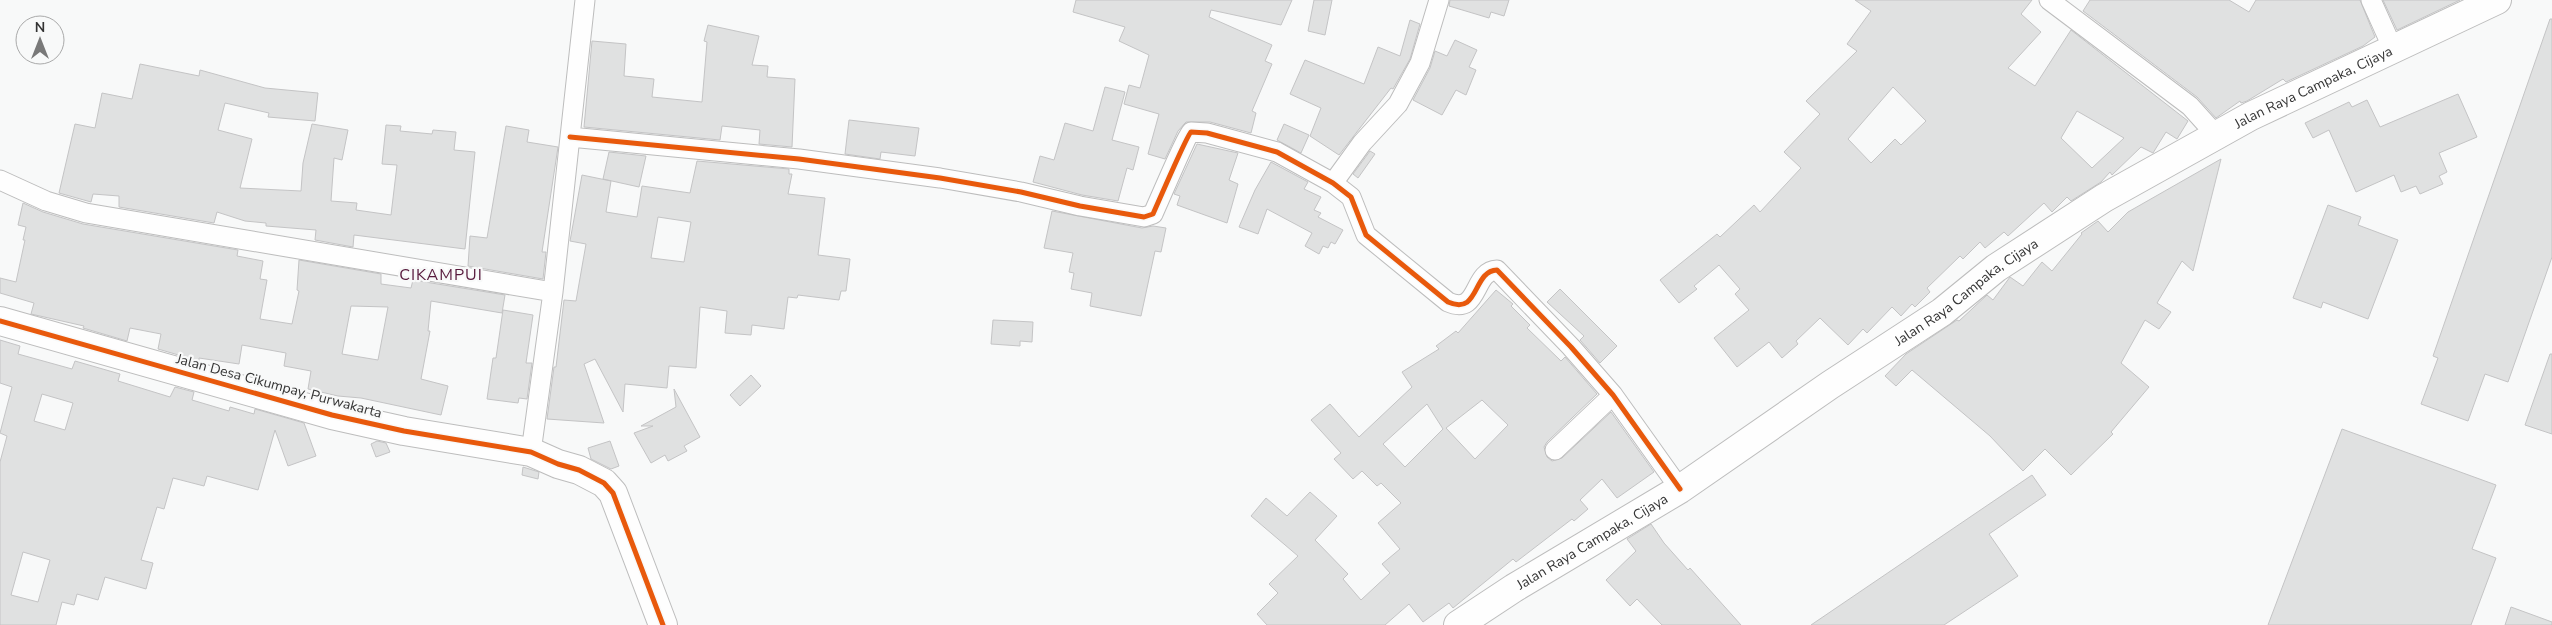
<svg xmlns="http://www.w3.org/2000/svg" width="2552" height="625" font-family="'Nunito Sans',sans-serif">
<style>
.building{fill:#e0e1e1;stroke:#c4c4c5;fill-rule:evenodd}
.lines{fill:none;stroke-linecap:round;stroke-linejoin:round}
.street-casing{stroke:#bdbdbd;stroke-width:21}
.secondary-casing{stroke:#bdbdbd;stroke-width:30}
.primary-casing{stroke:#bdbdbd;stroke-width:30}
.street{stroke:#fefefe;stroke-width:19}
.secondary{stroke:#fefefe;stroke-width:28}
.primary{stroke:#fefefe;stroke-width:28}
.cycleway-casing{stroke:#f8f9f9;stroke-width:8}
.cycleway{stroke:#e8590c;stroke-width:5}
.labels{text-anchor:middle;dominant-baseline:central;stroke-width:4.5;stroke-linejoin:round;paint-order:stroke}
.street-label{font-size:14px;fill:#343434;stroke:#f8f9f9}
.quarter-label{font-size:16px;letter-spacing:1px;fill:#57193c;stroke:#f8f9f9}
</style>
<rect width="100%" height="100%" fill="#f8f9f9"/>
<!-- building -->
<path class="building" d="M1076,0H1292L1281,25L1211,10L1209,17L1272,45L1265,61L1272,64L1252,111L1256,113L1251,133L1210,122H1186L1178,131L1165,159L1148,154L1159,114L1124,104L1129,85L1140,88L1149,55L1119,41L1125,27L1073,12Z
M1314,0H1332L1325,35L1308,31Z
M1450,0H1509L1504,16L1491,12L1489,18L1449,6Z
M1855,0H2032L2021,14L2041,32L2008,68L2035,86L2071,30L2188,121L2177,139L2166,132L2153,153L2141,147L2112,175L2110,172L2101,182L2071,201L2067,197L2052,212L2044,203L2008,236L2004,232L1985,248L1980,242L1963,259L1960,256L1927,288L1930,292L1915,307L1912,304L1901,316L1892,307L1867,333L1863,329L1848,345L1820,318L1796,341L1798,344L1782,358L1769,342L1737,367L1714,338L1749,310L1735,294L1740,289L1719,265L1694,286L1697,289L1679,303L1660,280L1717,234L1720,237L1754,205L1760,212L1801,168L1784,152L1820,114L1806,101L1857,51L1847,44L1871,11ZM1893,87L1926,121L1901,145L1895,139L1871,163L1848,139ZM2077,111L2124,138L2092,168L2061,138Z
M2090,0H2229L2249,12L2256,0H2360L2375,37L2363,46L2286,82L2283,79L2247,101L2241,103L2240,101L2216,118L2197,97L2083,11Z
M2383,0H2460L2397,30Z
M2550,19H2552V257L2508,382L2485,374L2468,421L2421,404L2438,358L2433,356Z
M1410,20L1420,24L1410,59L1393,89L1391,88L1339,155L1310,136L1321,108L1290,94L1305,60L1364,84L1378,47L1400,56Z
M708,25L759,36L752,65L768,66L767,77L795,79L792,147L759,144L760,130L722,126L720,140L584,127L592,41L626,44L624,76L654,79L652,97L702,102L707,42L704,41Z
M1455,40L1477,50L1469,67L1476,70L1466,95L1456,90L1442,115L1413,100L1430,68L1435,51L1447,56Z
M140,64L199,76L200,70L265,88L318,93L315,121L268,117L269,113L225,103L218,130L252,139L240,188L301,191L303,163L312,124L348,130L342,160L334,158L331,201L357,203L356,210L391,215L397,165L382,164L386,125L401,126L400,131L432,134L433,130L456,132L454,150L475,152L465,249L354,235L353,247L315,240L316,230L266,226V223L245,221L217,212L214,223L119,207V196L93,194L91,202L59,193L75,124L95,128L102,93L132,99Z
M1105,87L1125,92L1112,140L1139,147L1133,170L1127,168L1118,201L1082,195L1033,182L1040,156L1054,160L1065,123L1093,131Z
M2458,94L2477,137L2439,153L2447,172L2439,176L2443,184L2420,194L2416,186L2401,192L2394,175L2356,192L2329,130L2313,138L2305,123L2349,102L2352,107L2367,100L2380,127Z
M849,120L919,128L915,156L881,152L880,159L845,154Z
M1284,124L1309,135L1301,153L1277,140Z
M506,126L529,130L527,142L558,147L542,252H546L543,279L468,266L470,236L487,238Z
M1197,144L1238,153L1229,180L1238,184L1227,223L1177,205L1180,196L1174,194Z
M1370,151L1375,154L1358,178L1353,174Z
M609,152L646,156L639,187L603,179Z
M2221,159L2193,271L2182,261L2157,303L2171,312L2159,329L2145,320L2121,363L2149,387L2111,432L2113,434L2071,475L2045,449L2023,471L1990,436L1912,370L1896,386L1885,376L1906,354L1957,320L1959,321L1987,295L1993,300L2010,277L2023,286L2042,262L2052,271L2082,234L2081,233L2098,221L2108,232L2128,212Z
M697,161L789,169V174H792L788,194L825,198L818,255L850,259L846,291H841L839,300L798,295L797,298L788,297L784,329L752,325L751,335L725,333L727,311L700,307L696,368L669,366L667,388L625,384L623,412L595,359L584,364L604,423L547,419L554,367H556L564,300L576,301L586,244L570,241L582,175L611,181L606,212L637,217L642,186L690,193ZM658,217L691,222L684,262L651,258Z
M1271,162L1308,182L1304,189L1321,197L1314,210L1321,213L1318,217L1343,230L1335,244L1331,242L1328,248L1323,246L1319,254L1305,246L1312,233L1267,209L1258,234L1239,227L1255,190Z
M23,203L43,212L83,224L238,250L237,256L263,261L260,279L267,280L260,319L292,324L299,291L297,290L299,260L381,274V284L411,288L413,280L505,295L502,313L431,301L428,331H430L421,379L448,386L441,415L361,398L338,396L308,389L311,371L284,366L286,353L242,345L239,364L199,358V361L158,349L161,334L130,328L127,341L83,328L84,326L31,314L34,303L0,293V278L16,282L25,240H23L26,227L18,225ZM351,306L388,307L378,360L342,354Z
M2328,205L2361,217L2358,225L2398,240L2368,319L2323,302L2321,308L2293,298Z
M1052,211L1142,228L1153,226L1166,228L1161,252L1155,251L1141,316L1090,306L1092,293L1071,289L1074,273L1069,272L1073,253L1044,248Z
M1560,289L1617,346L1600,363L1580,340L1584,336L1547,302Z
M1496,290L1513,304L1511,306L1530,325L1527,328L1561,361L1565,357L1597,394L1547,442L1544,447L1547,457L1552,461L1562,458L1611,412L1654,472L1617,498L1602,479L1580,500L1588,509L1574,521L1572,519L1516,562L1513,559L1453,608L1449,603L1423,622L1409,604L1385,625H1267L1257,614L1278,593L1269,584L1298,556L1251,516L1266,498L1287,516L1310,492L1337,516L1315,540L1348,574L1343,579L1361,600L1390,573L1382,564L1400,549L1378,523L1401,503L1381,483L1377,486L1362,471L1353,479L1334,459L1341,453L1311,420L1330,404L1359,437L1412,387L1402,372L1439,349L1436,346L1456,331L1458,333ZM1482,400L1508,425L1475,459L1446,428ZM1427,404L1443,429L1405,467L1383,444Z
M503,310L533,315L526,363H532L527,399L519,398L518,403L487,399L493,358H496Z
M993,320L1033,322L1032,342L1020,341V346L991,344Z
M0,340L20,346L18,354L72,369L75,361L120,374L118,381L170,397L175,387L194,392L192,400L229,411L230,407L254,414L255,409L304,423L316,456L288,466L275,430L258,490L207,476L204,486L173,478L164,509L157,507L141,560L153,563L146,589L105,577L98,600L77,594L74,605L62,602L56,625H0V462L7,436L0,433L12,387L0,383ZM42,394L73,403L65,430L34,421ZM23,552L50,560L38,602L11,595Z
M2550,354H2552V434L2525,425Z
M751,375L761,386L740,406L730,395Z
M674,389L700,437L684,446L687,451L668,461L665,455L651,463L634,433L653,426H641L676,407Z
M2342,429L2496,485L2472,549L2496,558L2471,625H2268Z
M377,441L386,443L390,452L376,457L371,444Z
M610,441L619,466L611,469L591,459L588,448Z
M523,467L539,472L538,479L522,475Z
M2032,475L2046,495L1989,534L2018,576L1944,625H1811Z
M1651,524L1664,543L1688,570L1690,568L1741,625H1662L1637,599L1630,606L1606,580L1636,551L1627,539Z
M2511,607L2552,622V625H2505Z"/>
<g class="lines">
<defs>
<path id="street" d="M2049,0L2190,106L2217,136
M2371,0L2393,49
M570,137L799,159L940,178L1021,192L1080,206L1144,217L1153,214C1158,203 1187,135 1191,132L1207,133L1277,152L1333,183L1351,197L1366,235L1448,302C1480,316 1472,271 1497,270L1571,347L1613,395L1680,489
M0,180L46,201L86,213L553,292
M1333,183L1362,143L1398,104L1420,63L1439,0
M1555,450L1613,395
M531,452L553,292L585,0"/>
<path id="secondary" d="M0,321L332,415L404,431L531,452L558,464L579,470L604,483L613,493L663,625"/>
<g id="primary">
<path id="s1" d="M1458,625L1514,588L1680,489L1830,385L1942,312L1996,268L2104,198L2251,116L2497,0"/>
</g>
</defs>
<!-- street casing -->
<use href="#street" class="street-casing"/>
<!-- secondary casing -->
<use href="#secondary" class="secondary-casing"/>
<!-- primary casing -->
<use href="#primary" class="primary-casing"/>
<!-- street -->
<use href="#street" class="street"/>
<!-- secondary -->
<use href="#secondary" class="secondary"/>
<!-- primary -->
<use href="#primary" class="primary"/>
<defs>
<path id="cycleway" d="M570,137L799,159L940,178L1021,192L1080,206L1144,217L1153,214C1158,203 1187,135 1191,132L1207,133L1277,152L1333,183L1351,197L1366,235L1448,302C1480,316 1472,271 1497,270L1571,347L1613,395L1680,489
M0,321L332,415L404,431L531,452L558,464L579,470L604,483L613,493L663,625"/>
</defs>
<!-- cycleway casing -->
<use href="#cycleway" class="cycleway-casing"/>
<!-- cycleway -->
<use href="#cycleway" class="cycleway"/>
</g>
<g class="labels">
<!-- street labels -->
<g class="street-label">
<text stroke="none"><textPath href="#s1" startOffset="1012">Jalan Raya Campaka, Cijaya</textPath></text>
<text stroke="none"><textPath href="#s1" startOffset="608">Jalan Raya Campaka, Cijaya</textPath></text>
<text transform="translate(279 386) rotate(15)">Jalan Desa Cikumpay, Purwakarta</text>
<text stroke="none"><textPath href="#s1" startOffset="158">Jalan Raya Campaka, Cijaya</textPath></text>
</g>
<!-- quarter labels -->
<g class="quarter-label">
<text x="441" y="275">CIKAMPUI</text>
</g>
</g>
<!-- north arrow -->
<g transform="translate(40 40)"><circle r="24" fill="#f8f9f9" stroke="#aaaaaa"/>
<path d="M0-4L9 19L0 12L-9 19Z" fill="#797979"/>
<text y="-8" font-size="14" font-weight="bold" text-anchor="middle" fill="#343434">N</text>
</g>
</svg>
